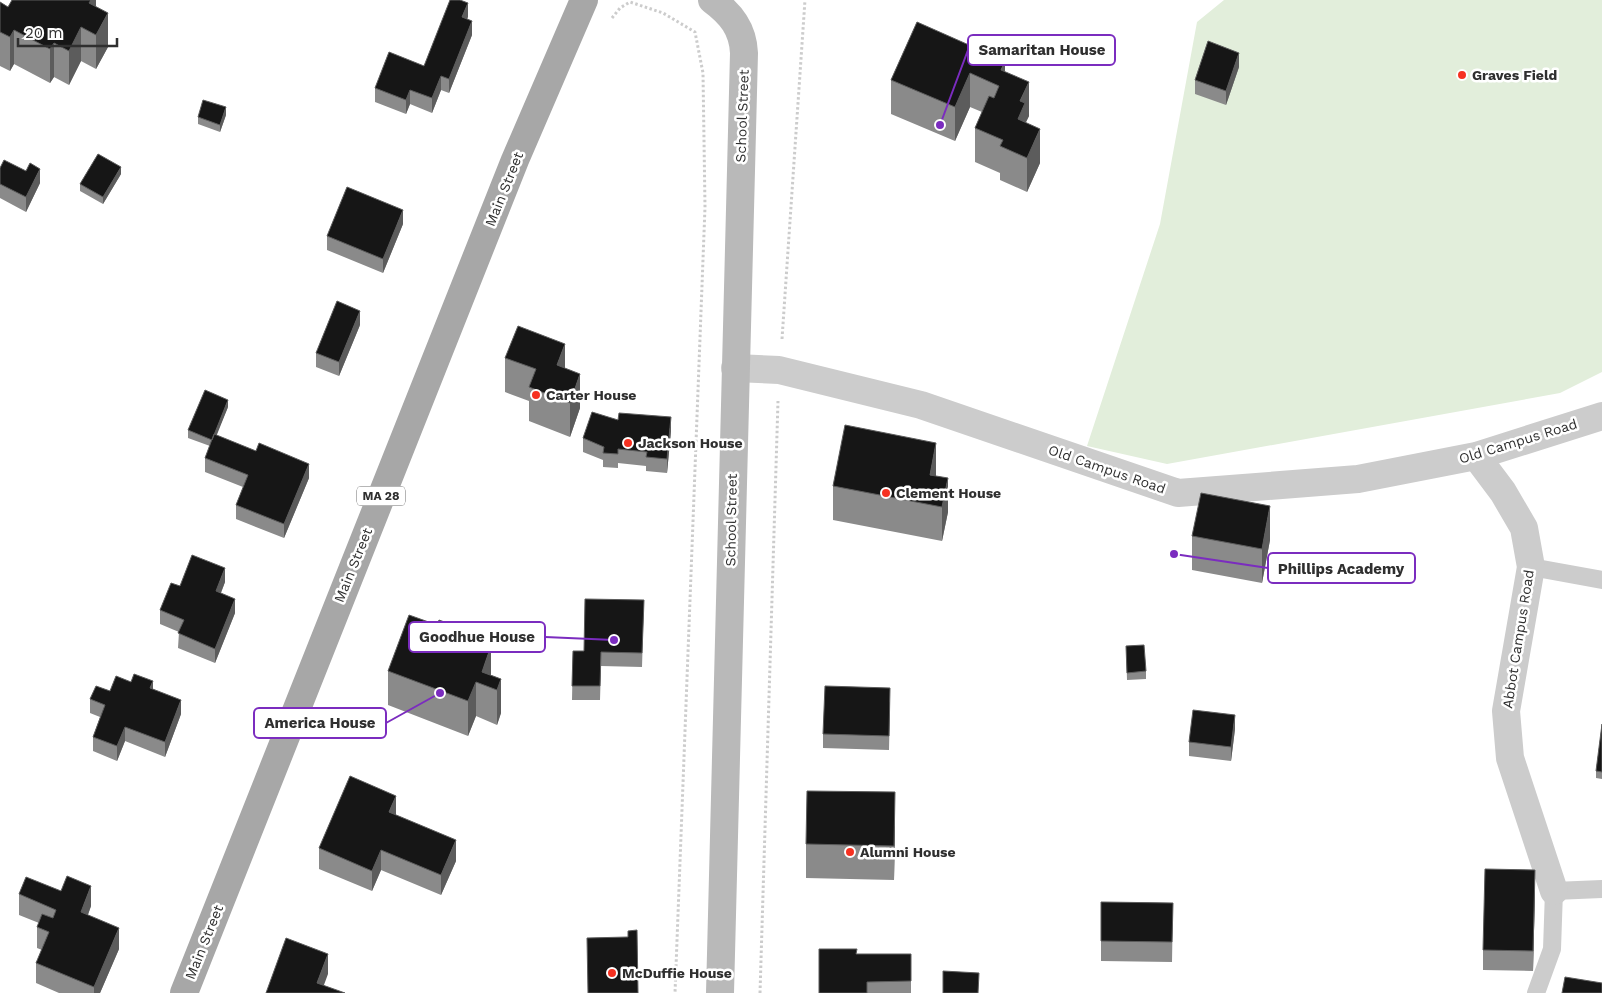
<svg xmlns="http://www.w3.org/2000/svg" width="1602" height="993" font-family="'Work Sans',sans-serif">
<style>
.pitch{fill:#e2eedb}
.lines{fill:none;stroke-linecap:round;stroke-linejoin:round}
.path{stroke:#ccc;stroke-width:3;stroke-dasharray:2.5 2.5;stroke-linecap:butt}
.lane{stroke:#ccc;stroke-width:18}
.street{stroke:#ccc;stroke-width:28}
.secondary{stroke:#b9b9b9;stroke-width:28}
.primary{stroke:#a7a7a7;stroke-width:28}
.wall{fill:#8a8a8a}
.shaded-wall{fill:#5c5c5c}
.building{fill:#161616;stroke:#5c5c5c}
.poi-dot{fill:#f63121;stroke:#fff;stroke-width:2}
.labels{text-anchor:middle;dominant-baseline:central;stroke-width:5;stroke-linejoin:round;paint-order:stroke}
.shield{fill:#fff;stroke:#6d6d6d;stroke-width:1}
.shield-label{font-size:12px;font-weight:bold;fill:#2f2f2f}
.poi-label{font-size:14px;font-weight:bold;fill:#2f2f2f;stroke:#fff;text-anchor:start}
.street-label{font-size:14px;fill:#2f2f2f;stroke:#fff}
.leader{fill:none;stroke:#7b2cbf;stroke-width:2}
.callout-dot{fill:#7b2cbf;stroke:#fff;stroke-width:2}
.callout{fill:#fff;stroke:#7b2cbf;stroke-width:2}
.callout-label{font-size:15px;text-anchor:middle;font-weight:bold;fill:#2f2f2f}
</style>
<rect width="100%" height="100%" fill="#fff"/>
<!-- pitch -->
<path class="pitch" d="M1224,0H1602V372L1560,393L1167,464L1087,446L1160,224L1197,22Z"/>
<g class="lines">
<!-- path -->
<path class="path" d="M612,18L620,8L630,2L663,13L695,32L703,73L705,207L675,993
M782,339L805,0
M760,993L778,401"/>
<!-- lane -->
<path class="lane" d="M1531,567L1602,580
M1536,993L1552,949L1554,891L1602,889"/>
<!-- street -->
<path class="street" d="M735,368L779,370L921,405L1178,493L1358,479L1476,456L1602,416
M1476,456L1503,492L1524,528L1531,567L1506,711L1510,758L1554,891"/>
<!-- secondary -->
<path class="secondary" d="M712,0C731,14 743,29 744,53L720,993"/>
<!-- primary -->
<path class="primary" d="M184,993L515,160L584,0"/>
</g>
<!-- wall -->
<path class="wall" d="M96,0V7L108,47L96,69L81,61L69,85L54,77L50,83L14,64L10,71L0,66V2L8,7Z
M468,17L467,19L472,35L449,93L441,90L432,113L410,104L406,114L375,102V88L424,66Z
M917,22L1005,72L1029,116L1026,122L1040,163L1027,192L1000,180V173L975,162V128L982,112L970,107L955,141L891,114V80Z
M1239,67L1226,105L1195,94V80Z
M226,115L220,132L198,124V117Z
M0,168L40,183L26,212L0,198Z
M121,174L103,204L80,191V184Z
M403,224L383,273L327,250V236Z
M360,325L339,376L316,367V353Z
M505,358L565,368L580,408L570,437L529,421V401L505,392Z
M228,407L216,435L309,478L284,538L236,519V505L243,487L205,472V458L210,446L188,438V430Z
M618,420L671,431L667,473L646,471V466L618,463V468L603,467V460L583,452V438Z
M936,476L948,512L942,541L833,520V486Z
M1192,536L1270,540L1262,583L1192,570Z
M225,582L221,593L235,613L215,663L178,648L179,632L160,624V610L180,586Z
M644,600L642,667L601,666L600,700H572L573,651H584Z
M437,625L458,634L491,675L501,679V713L497,725L476,716L468,736L388,705V671Z
M1126,646L1146,671V679L1127,680Z
M153,689L181,714L165,757L125,741L117,761L93,751V737L100,717L90,713V699L110,691Z
M890,702L889,750L823,748V734Z
M1602,724V779L1596,778V771Z
M1235,729L1231,761L1189,756V742Z
M396,815L456,861L441,895L381,870L372,891L319,869V848Z
M895,826L894,880L806,878V844Z
M1535,891L1533,971L1483,970V950Z
M19,894L91,906L88,915L119,949L100,993H59L36,983V963L42,950L37,948V927L39,923L19,915Z
M1101,902L1173,903L1172,962L1101,961Z
M857,954H911V993H819Z"/>
<!-- shaded-wall -->
<path class="shaded-wall" d="M91,0H96V23L89,3Z
M468,3V17L462,31V17Z
M108,13V47L96,69V35Z
M472,21V35L449,93V79Z
M81,27V61L69,85V51Z
M14,30V64L10,71V37Z
M54,43V77L50,83V49Z
M1239,53V67L1226,105V91Z
M1005,61V95L1001,70Z
M970,73V107L955,141V107Z
M441,76V90L432,113V98Z
M1029,82V116L1025,124L1018,119L1020,101Z
M410,90V104L406,114V100Z
M226,107V115L220,132V125Z
M1040,129V163L1027,192V158Z
M121,167V174L103,204V197Z
M40,169V183L26,212V197Z
M403,210V224L383,273V259Z
M360,311V325L339,376V362Z
M565,344V378L557,399V365Z
M580,374V408L570,437V403Z
M228,400V407L212,447V440Z
M671,417V431L667,473V459Z
M936,443V477L930,475Z
M309,464V478L284,538V524Z
M948,478V512L942,541V507Z
M1270,506V540L1262,583V549Z
M225,568V582L216,605V591Z
M235,599V613L215,663V649Z
M491,646V680L482,672Z
M501,679V713L497,725V690Z
M153,681V695L150,688Z
M476,682V716L468,736V701Z
M181,700V714L165,757V742Z
M1235,715V729L1231,761V747Z
M125,727V741L117,761V746Z
M895,792V826L894,880V846Z
M396,796V816L389,812Z
M456,840V861L441,895V875Z
M381,850V870L372,891V871Z
M1535,870V891L1533,971V951Z
M91,886V906L81,933V912Z
M119,928V949L100,993H94V987Z
M328,954V974L321,993L317,983Z"/>
<!-- building -->
<path class="building" d="M12,0H91L89,3L108,13L96,35L81,27L69,51L54,43L50,49L14,30L10,37L0,32V2L8,7Z
M450,0H460L468,3L462,17L472,21L449,79L441,76L432,98L410,90L406,100L375,88L389,52L424,66Z
M917,22L1005,61L1001,70L1029,82L1020,101L1025,103L1018,119L1040,129L1027,158L1000,146L1003,140L975,128L989,96L994,98L999,86L970,73L955,107L891,80Z
M1208,41L1239,53L1226,91L1195,80Z
M203,100L226,107L220,125L198,117Z
M98,154L121,167L103,197L80,184Z
M4,160L26,171L30,163L40,169L26,197L0,184V168Z
M347,187L403,210L383,259L327,236Z
M337,301L360,311L339,362L316,353Z
M518,326L565,344L557,365L580,374L570,403L529,387L536,369L505,358Z
M205,390L228,400L212,440L188,430Z
M592,412L618,420L619,413L671,417L667,459L646,457L647,452L618,449V454L603,453L604,447L583,438Z
M845,425L936,443L930,475L948,478L942,507L833,486Z
M214,434L256,451L259,443L309,464L284,524L236,505L248,475L205,458Z
M1201,493L1270,506L1262,549L1192,536Z
M192,555L225,568L216,591L235,599L215,649L178,633L184,620L160,610L171,583L180,586Z
M585,599L644,600L642,653L601,652L600,686H572L573,651H584Z
M409,615L437,625L439,620L458,627L455,633L491,646L482,672L501,679L497,690L476,682L468,701L388,671Z
M1144,645L1146,671L1127,673L1126,646Z
M134,674L153,681L150,688L181,700L165,742L125,727L117,746L93,737L105,705L90,699L96,686L110,691L116,676L131,682Z
M825,686L890,688L889,736L823,734Z
M1193,710L1235,715L1231,747L1189,742Z
M1602,724V772L1596,771Z
M350,776L396,796L389,812L456,840L441,875L381,850L372,871L319,848Z
M807,791L895,792L894,846L806,844Z
M1485,869L1535,870L1533,951L1483,950Z
M67,876L91,886L81,912L119,928L94,987L36,963L49,932L37,927L42,914L53,918L56,910L19,894L26,877L61,891Z
M1101,902L1173,903L1172,942L1101,941Z
M637,930L638,993H588L587,938L628,937V931Z
M286,938L328,954L317,983L345,993H266Z
M819,949H857L856,954H911V981L867,982V993H819Z
M943,971L979,973L978,993H943Z
M1565,977L1602,983V993H1562Z"/>
<!-- markers -->
<g class="poi-dot">
<circle cx="1462" cy="75" r="5"/>
<circle cx="536" cy="395" r="5"/>
<circle cx="628" cy="443" r="5"/>
<circle cx="886" cy="493" r="5"/>
<circle cx="850" cy="852" r="5"/>
<circle cx="612" cy="973" r="5"/>
</g>
<g class="labels">
<!-- shield labels -->
<rect class="shield" x="357" y="486.5" width="48" height="19" rx="4"/>
<g class="shield-label">
<text x="381" y="496">MA 28</text>
</g>
<!-- poi labels -->
<g class="poi-label">
<text x="1472" y="75">Graves Field</text>
<text x="546" y="395">Carter House</text>
<text x="638" y="443">Jackson House</text>
<text x="896" y="493">Clement House</text>
<text x="860" y="852">Alumni House</text>
<text x="622" y="973">McDuffie House</text>
</g>
<!-- street labels -->
<g class="street-label">
<text transform="translate(742 116) rotate(-88)">School Street</text>
<text transform="translate(504 189) rotate(-68)">Main Street</text>
<text transform="translate(1518 441) rotate(-17)">Old Campus Road</text>
<text transform="translate(1107 469) rotate(19)">Old Campus Road</text>
<text transform="translate(731 520) rotate(-89)">School Street</text>
<text transform="translate(353 565) rotate(-68)">Main Street</text>
<text transform="translate(1518 639) rotate(-81)">Abbot Campus Road</text>
<text transform="translate(204 942) rotate(-68)">Main Street</text>
</g>
</g>
<!-- callouts -->
<path class="leader" d="M940 125L968 50M1174 554L1268 568M614 640L545 637M440 693L386 723"/>
<g class="callout-dot">
<circle cx="940" cy="125" r="5"/>
<circle cx="1174" cy="554" r="5"/>
<circle cx="614" cy="640" r="5"/>
<circle cx="440" cy="693" r="5"/>
</g>
<g class="callout">
<rect x="968" y="35" width="147" height="30" rx="5"/>
<rect x="1268" y="553" width="147" height="30" rx="5"/>
<rect x="409" y="622" width="136" height="30" rx="5"/>
<rect x="254" y="708" width="132" height="30" rx="5"/>
</g>
<g class="callout-label">
<text x="1042" y="55">Samaritan House</text>
<text x="1341" y="574">Phillips Academy</text>
<text x="477" y="642">Goodhue House</text>
<text x="320" y="728">America House</text>
</g>
<!-- scale -->
<path d="M18 38v8h99v-8" fill="none" stroke="#2f2f2f" stroke-width="2.5"/>
<text x="25" y="38" font-size="15" fill="#2f2f2f" stroke="#ffffff" stroke-width="4" paint-order="stroke">20 m</text>
</svg>
